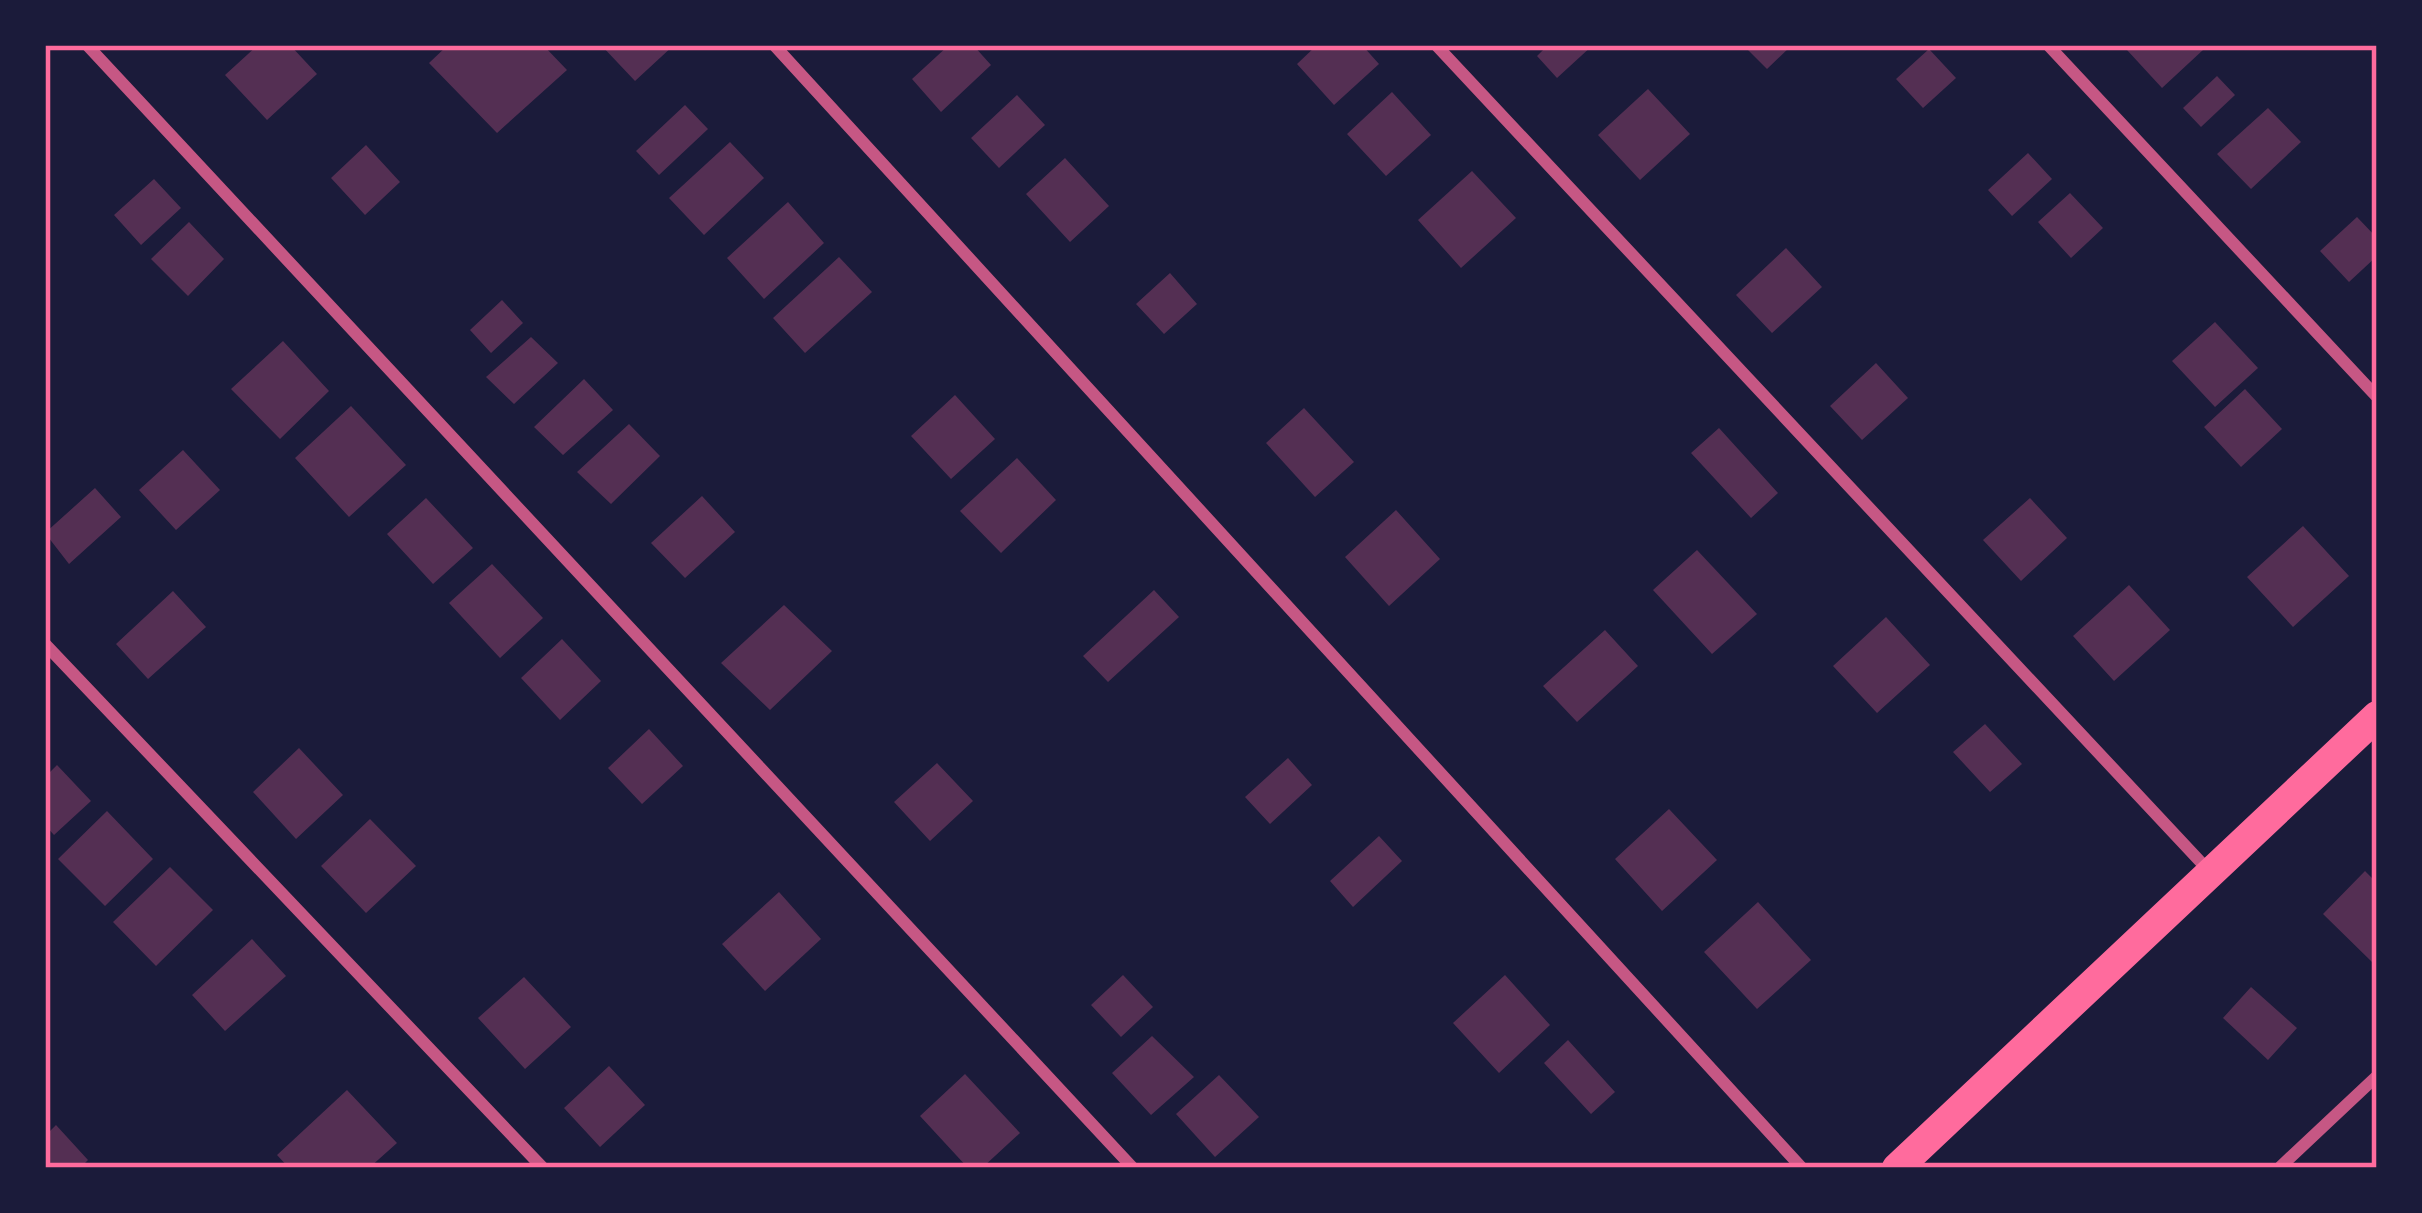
<svg xmlns="http://www.w3.org/2000/svg" width="2422" height="1213" font-family="Arial,sans-serif">
<style>
.building{fill:#542f53}
.lines{fill:none;stroke-linecap:round;stroke-linejoin:round}
.minor{stroke:#c65784;stroke-width:12}
.primary{stroke:#ff6b9d;stroke-width:30}
.neatline{fill:none;stroke:#ff6b9d;stroke-width:4.5}
</style>
<rect width="100%" height="100%" fill="#1b1b3a"/>
<!-- building -->
<path class="building" d="M258,45H290L317,74L267,120L225,75Z
M448,45H543L567,70L497,133L429,63Z
M601,45H674L635,81Z
M949,45H973L991,65L941,112L912,79Z
M1317,45H1362L1379,64L1334,105L1297,64Z
M1548,45H1593L1557,78L1537,56Z
M1743,45H1792L1767,69Z
M2133,45H2198L2203,50L2162,88L2127,50Z
M1929,49L1956,78L1923,108L1896,79Z
M2217,76L2235,95L2201,127L2183,108Z
M1648,89L1690,134L1640,180L1598,135Z
M1392,92L1431,135L1386,176L1347,134Z
M1017,95L1045,125L999,168L971,138Z
M685,105L708,129L659,175L636,151Z
M2268,108L2301,142L2251,189L2217,154Z
M730,142L764,178L704,235L669,198Z
M366,145L400,182L365,215L331,178Z
M2028,153L2052,179L2012,216L1988,190Z
M1065,158L1109,206L1070,242L1026,194Z
M1472,171L1516,218L1461,268L1418,220Z
M154,179L181,208L141,245L114,215Z
M2070,193L2103,228L2071,258L2038,222Z
M788,202L824,243L764,299L727,258Z
M2357,217L2377,238V256L2349,282L2320,251Z
M189,222L224,259L188,296L151,259Z
M1786,248L1822,287L1772,333L1736,295Z
M839,257L872,292L805,353L773,318Z
M1170,273L1197,304L1164,334L1136,304Z
M502,300L523,323L491,353L470,330Z
M2215,322L2258,368L2215,407L2172,361Z
M531,337L558,363L514,404L486,377Z
M283,341L329,391L280,439L231,389Z
M1876,363L1908,398L1862,440L1830,406Z
M584,379L613,410L563,455L534,427Z
M2245,389L2282,429L2241,467L2204,427Z
M955,395L995,439L951,479L911,436Z
M351,406L406,465L349,517L295,458Z
M1304,408L1354,462L1315,497L1266,443Z
M629,424L660,456L611,504L577,472Z
M1719,428L1778,493L1751,518L1691,453Z
M183,450L220,490L176,530L139,490Z
M1017,458L1056,500L1001,553L960,511Z
M95,488L121,517L69,564L45,533Z
M702,496L735,532L685,578L651,543Z
M426,498L473,548L433,584L387,534Z
M2030,498L2067,538L2021,581L1983,540Z
M1396,510L1440,559L1389,606L1345,557Z
M2303,526L2349,576L2293,627L2247,577Z
M1697,550L1757,614L1712,654L1653,590Z
M492,564L543,618L500,658L449,603Z
M2129,585L2170,630L2114,681L2073,636Z
M1154,590L1179,617L1108,682L1083,656Z
M173,591L206,627L148,679L116,644Z
M784,605L832,651L770,710L721,663Z
M1886,617L1930,665L1877,713L1833,666Z
M1605,630L1638,666L1577,722L1543,686Z
M562,639L601,681L560,720L521,678Z
M1985,724L2022,764L1990,792L1953,752Z
M649,729L683,766L642,804L608,768Z
M299,748L343,795L296,839L253,792Z
M1288,758L1312,785L1270,824L1245,797Z
M937,763L973,801L930,841L894,802Z
M57,765L91,801L54,835L45,825V777Z
M1669,809L1717,860L1662,911L1615,859Z
M107,811L153,859L105,906L58,859Z
M370,819L416,866L366,913L321,866Z
M1379,836L1402,861L1353,907L1330,881Z
M170,867L213,910L156,966L113,922Z
M2365,871L2377,883V958L2372,962L2323,914Z
M779,892L821,939L765,991L722,944Z
M1758,902L1811,960L1757,1009L1704,952Z
M252,939L286,976L225,1031L192,995Z
M1123,975L1153,1007L1121,1037L1091,1005Z
M1505,975L1550,1025L1499,1073L1453,1023Z
M524,977L571,1027L525,1069L478,1018Z
M2251,987L2297,1028L2268,1060L2223,1018Z
M1152,1036L1194,1077L1151,1115L1112,1073Z
M1568,1040L1615,1092L1591,1114L1544,1063Z
M609,1066L645,1105L600,1147L564,1108Z
M965,1074L1020,1133L982,1168H968L920,1116Z
M1219,1075L1259,1117L1215,1157L1176,1114Z
M347,1090L397,1143L369,1168H289L277,1155Z
M56,1125L88,1160L80,1168H45V1136Z"/>
<g class="lines">
<!-- minor -->
<path class="minor" d="M87,45L1133,1168
M774,45L1802,1168
M1436,45L2210,872
M2048,45L2377,397
M45,644L543,1168
M2279,1168L2377,1076"/>
<!-- primary -->
<path class="primary" d="M1897,1168L2377,716"/>
</g>
<!-- border -->
<rect width="2422" height="1213" fill="none" stroke="#1b1b3a" stroke-width="96"/>
<rect x="48" y="48" width="2326" height="1117" class="neatline"/>
</svg>
